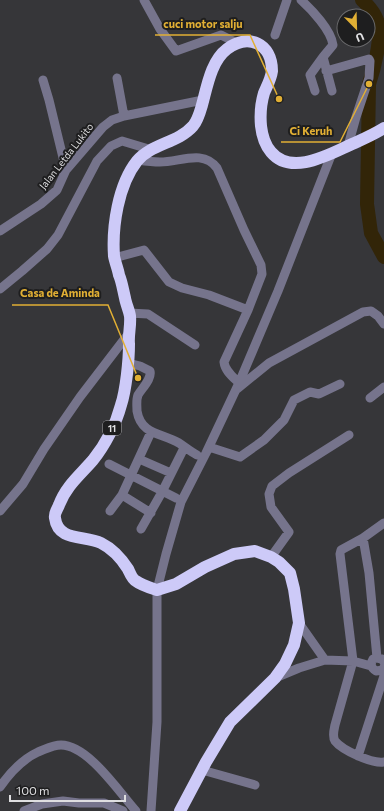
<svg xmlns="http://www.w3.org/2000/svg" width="384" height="811" font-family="Commissioner,sans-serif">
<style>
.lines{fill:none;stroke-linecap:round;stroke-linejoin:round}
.river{stroke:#322508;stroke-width:14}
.minor{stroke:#76748c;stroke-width:9}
.highway{stroke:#cdcaf8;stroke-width:12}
.labels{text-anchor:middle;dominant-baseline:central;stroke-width:4;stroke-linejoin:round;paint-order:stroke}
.shield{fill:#1e1e1f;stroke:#a5a5a7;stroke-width:1}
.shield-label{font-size:9px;font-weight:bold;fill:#dfdfe1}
.street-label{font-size:10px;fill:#dfdfe1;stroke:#1e1e1f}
.leader{fill:none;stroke:#e1af34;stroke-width:1.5}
.callout-dot{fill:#e1af34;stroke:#1e1e1f;stroke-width:1.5}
.callout-label{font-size:11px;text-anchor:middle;font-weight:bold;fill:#e1af34;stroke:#1e1e1f;stroke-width:4;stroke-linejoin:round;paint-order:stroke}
</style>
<rect width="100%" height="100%" fill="#363639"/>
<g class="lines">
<!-- river -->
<path class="river" d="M362,0C369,6 375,13 378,23C382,38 374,69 369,84L367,204L371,233L384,257"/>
<!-- minor -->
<path class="minor" d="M144,0L160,29L176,51L221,35L237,43
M301,0C312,10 331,30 333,45L323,57L332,91
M275,35L287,0
M326,71L369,59L370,61L369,78L356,117L348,146
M117,78L124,116
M43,80L49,100L66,170
M315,91L310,75L323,57
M138,160C145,161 153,162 160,162C180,162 203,149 217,168L244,230L261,265L262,274L248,310L224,362C225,371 233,377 239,383
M0,231L41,204L57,190L66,170L103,127L112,120L124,116L203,100
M114,258L144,250L169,282L182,288L209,295L248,310
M0,289L22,271L47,249L58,235L97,161L111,146L122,141L152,150
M129,313L148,314L195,345
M128,363L140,366L150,371C152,379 142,388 138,395C136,400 137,406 137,411C141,435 162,433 179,443C185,447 191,452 197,455
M237,389L269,363L363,312L371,311L378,316L384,324
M370,398L384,387
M209,447L240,457L264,440L284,420L294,400L310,392L319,394L340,384
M139,459L171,473
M109,464L176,498
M122,495L151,513
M0,511L23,484L44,449L80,397L129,333
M110,511L122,495L151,432
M384,523L363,538L341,550L340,554L353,661L335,725C334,730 332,736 335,741C342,750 372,764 384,762
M141,529L162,492L184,448
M363,538L369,573L377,658
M271,557L289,532L271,507L269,494L272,486L289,473L349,435
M299,623L325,660L353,661L371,666
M384,662L382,659L377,658L373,659C370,664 371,668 376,671L383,670L384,667
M275,678L299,668L325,660
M358,756L384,676
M202,770L255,785
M0,787C9,774 23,759 38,752C46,749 53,745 61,745C88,745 119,792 136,811
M24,811L42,804L63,801L79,803H104L123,811
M151,811L157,722V590L166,554L181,502L206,453L239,383L278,291L332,153"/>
<!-- highway -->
<path class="highway" d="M180,811L206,762L230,722L275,678L285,664L294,645L299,623L294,589L290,573L279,562L271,557L255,551L234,554L205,567L176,584L157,590C151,588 141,585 136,581C132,579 130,573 128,569C121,558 113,549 101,543C85,535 58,542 55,518C54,513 57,510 59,505C66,486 80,475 93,460C105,445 116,424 121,405C126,390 129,360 129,344C128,335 131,326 130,316C129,310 126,304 125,298C123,290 122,282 119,275C118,269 115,262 114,256C112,227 118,185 137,161C151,144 178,143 193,126C198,120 200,112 202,105C207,87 211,61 227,49C248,33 272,43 272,71C271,79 267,86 264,93C261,103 260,115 261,126C262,135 265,145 271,152C291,176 328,155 350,145C361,140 373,135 384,128"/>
</g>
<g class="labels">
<!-- shield labels -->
<rect class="shield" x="103" y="421" width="18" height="14" rx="3"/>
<g class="shield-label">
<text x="112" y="428">11</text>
</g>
<!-- street labels -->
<g class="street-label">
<text transform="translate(66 156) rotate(-52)">Jalan Letda Lukito</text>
</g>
</g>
<!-- callouts -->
<path class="leader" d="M279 99L250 35H155M369 84L340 142H281M138 378L108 305H12"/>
<g class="callout-dot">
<circle cx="279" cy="99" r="4"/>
<circle cx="369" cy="84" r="4"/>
<circle cx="138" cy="378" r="4"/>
</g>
<g class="callout-label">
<text x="203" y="28">cuci motor salju</text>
<text x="311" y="135">Ci Keruh</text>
<text x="60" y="297">Casa de Aminda</text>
</g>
<!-- north arrow -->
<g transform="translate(356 28) rotate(157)"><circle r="19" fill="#1e1e1f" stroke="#6b6b6d"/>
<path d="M0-3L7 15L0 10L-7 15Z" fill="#e1af34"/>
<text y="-6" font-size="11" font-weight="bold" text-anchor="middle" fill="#dfdfe1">U</text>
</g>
<!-- scale -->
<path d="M10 795v6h115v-6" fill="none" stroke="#dfdfe1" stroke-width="2"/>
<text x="16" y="795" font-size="12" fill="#dfdfe1" stroke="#1e1e1f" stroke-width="3" paint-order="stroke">100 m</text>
</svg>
